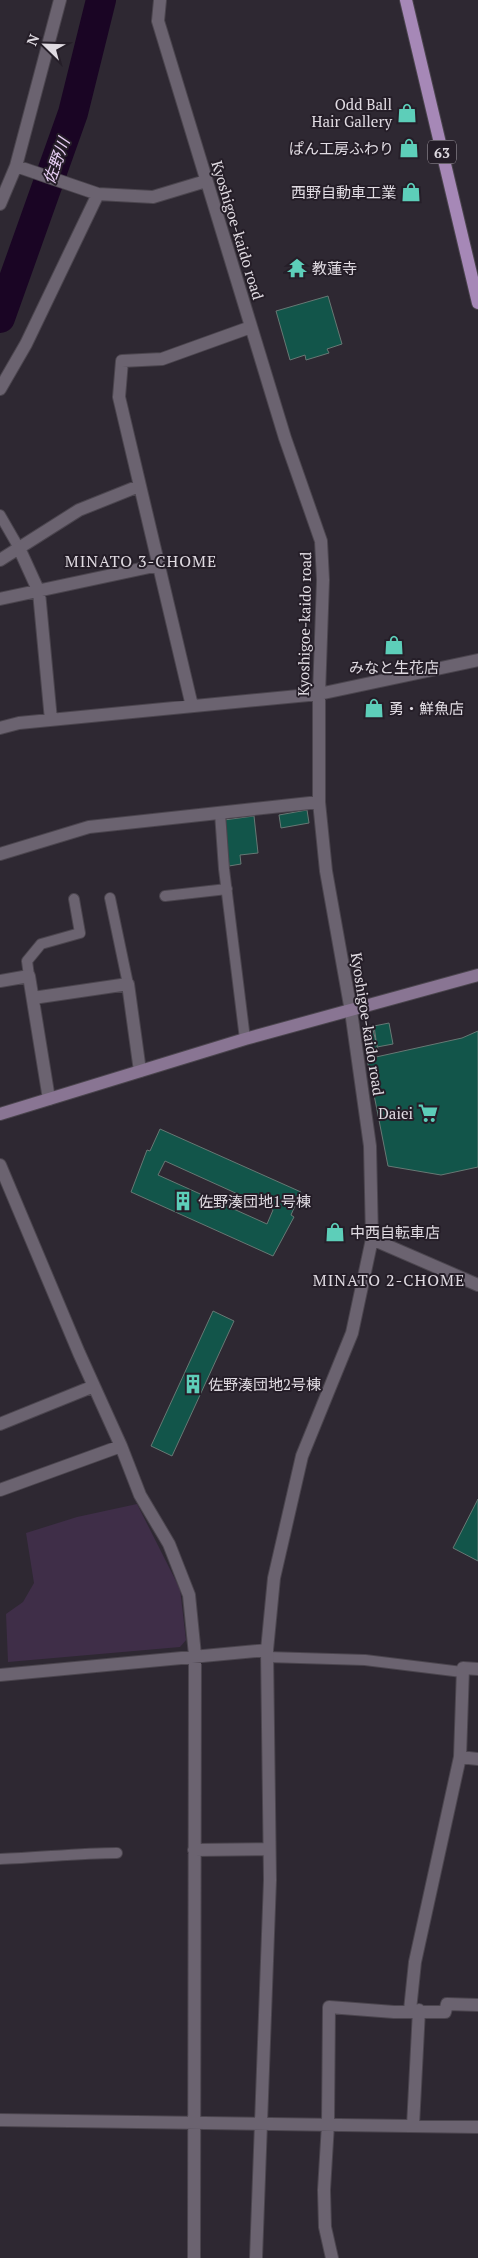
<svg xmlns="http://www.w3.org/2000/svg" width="478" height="2258" font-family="'PT Serif','Noto Sans JP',serif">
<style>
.green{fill:#3f2e48}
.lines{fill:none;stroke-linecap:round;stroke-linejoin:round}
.river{stroke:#1a0524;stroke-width:30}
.building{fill:#12554a;stroke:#677874;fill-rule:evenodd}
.lane-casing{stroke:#4b454e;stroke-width:12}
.street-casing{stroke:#4b454e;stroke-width:14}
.secondary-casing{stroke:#4b454e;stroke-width:14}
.primary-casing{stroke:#4b454e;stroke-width:14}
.lane{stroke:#6b6370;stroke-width:10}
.street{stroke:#6b6370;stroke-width:12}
.secondary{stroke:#897593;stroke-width:12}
.primary{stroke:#a688b7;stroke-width:12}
.labels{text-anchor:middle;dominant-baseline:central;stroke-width:4;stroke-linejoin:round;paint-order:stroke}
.shield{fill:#251e28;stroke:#a8a2aa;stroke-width:1}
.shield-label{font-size:14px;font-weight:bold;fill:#e0dbe2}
.poi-label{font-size:15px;fill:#e0dbe2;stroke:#251e28;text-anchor:start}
.street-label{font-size:15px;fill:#e0dbe2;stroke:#251e28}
.water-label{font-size:16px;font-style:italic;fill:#e9d0f6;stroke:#251e28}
.neighbourhood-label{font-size:16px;letter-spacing:1px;fill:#e0dbe2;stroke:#251e28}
</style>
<rect width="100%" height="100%" fill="#2e2832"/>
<!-- green -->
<path class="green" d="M137,1504L180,1589L186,1640L180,1647L8,1662L6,1614L23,1602L34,1583L26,1533L77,1517Z"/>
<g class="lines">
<!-- river -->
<path class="river" d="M0,318L73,113L101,0"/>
</g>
<!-- building -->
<path class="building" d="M328,296L342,344L327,349L329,353L306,360L305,355L290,360L276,311Z
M307,810L309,823L281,828L279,815Z
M254,816L258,853L240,855L241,864L229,866L224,820Z
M389,1023L393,1044L377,1047L374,1026Z
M372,1026L378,1049L367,1051L365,1038Z
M478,1031V1167L441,1175L388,1166L367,1059L462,1038Z
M160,1129L301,1192L291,1215L294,1217L273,1256L131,1192L147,1150L150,1151ZM165,1161L273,1210L267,1224L158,1175Z
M213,1311L234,1321L172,1456L151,1446Z
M478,1499V1561L453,1548Z"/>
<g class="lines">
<defs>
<path id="lane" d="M0,515L19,548
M220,813L224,869L245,1039
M165,896L227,889
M110,898L128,984
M29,976L27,961L41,944L80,933L74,899
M267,1657L365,1660L462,1672
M0,1859C39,1858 77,1853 117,1853"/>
<path id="street" d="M160,0L158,21L285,438L321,541L323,580L319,694V802L326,871L351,1011L370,1146L372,1239L352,1333L302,1456L274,1578L267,1650L270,1880L256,2258
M16,166L60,0
M0,204L16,166L98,194
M0,389L26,344L98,194L153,197L206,181
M19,548L39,592L51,720
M0,560L79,510L139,486
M0,599L159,565
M192,706L119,397L122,361L162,359L251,327
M0,728L19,723L319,694L478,660
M0,854L89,827L319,802
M0,981L29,976L49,1099
M33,998L128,984L140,1071
M0,1165L79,1353L121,1446L140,1495L169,1544L189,1595L195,1655L194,2258
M372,1239L478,1285
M0,1424L94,1386
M0,1490L121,1446
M0,1675L267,1650
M460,1757L478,1759
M194,1850L269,1849
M410,2010L415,1962L460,1757L463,1668L478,1669
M0,2120L478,2127
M413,2126L419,2010
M332,2258L325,2227L324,2190L328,2124L329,2007L394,2012H445L447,2004L478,2005"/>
<path id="secondary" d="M0,1114L245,1039L478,975"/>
<path id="primary" d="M406,0L478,303"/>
</defs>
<!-- lane casing -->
<use href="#lane" class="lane-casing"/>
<!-- street casing -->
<use href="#street" class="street-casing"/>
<!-- secondary casing -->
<use href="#secondary" class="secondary-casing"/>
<!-- primary casing -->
<use href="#primary" class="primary-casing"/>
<!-- lane -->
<use href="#lane" class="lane"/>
<!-- street -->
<use href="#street" class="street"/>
<!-- secondary -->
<use href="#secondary" class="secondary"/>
<!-- primary -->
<use href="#primary" class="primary"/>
</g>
<!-- icons -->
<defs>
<symbol id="shop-bare" viewBox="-9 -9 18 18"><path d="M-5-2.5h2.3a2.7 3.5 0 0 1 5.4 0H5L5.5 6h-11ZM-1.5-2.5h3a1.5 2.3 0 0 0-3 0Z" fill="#5dceb9" stroke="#251e28" stroke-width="2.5" paint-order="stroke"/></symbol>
<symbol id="temple-bare" viewBox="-9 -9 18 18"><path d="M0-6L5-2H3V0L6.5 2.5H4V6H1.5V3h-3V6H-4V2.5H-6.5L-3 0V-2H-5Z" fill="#5dceb9" stroke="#251e28" stroke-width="2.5" paint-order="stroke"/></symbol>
<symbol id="supermarket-bare" viewBox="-9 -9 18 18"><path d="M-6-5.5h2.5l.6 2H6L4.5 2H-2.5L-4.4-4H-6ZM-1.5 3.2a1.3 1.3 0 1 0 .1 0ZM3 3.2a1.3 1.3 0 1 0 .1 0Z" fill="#5dceb9" stroke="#251e28" stroke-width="2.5" paint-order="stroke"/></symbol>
<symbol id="building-bare" viewBox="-9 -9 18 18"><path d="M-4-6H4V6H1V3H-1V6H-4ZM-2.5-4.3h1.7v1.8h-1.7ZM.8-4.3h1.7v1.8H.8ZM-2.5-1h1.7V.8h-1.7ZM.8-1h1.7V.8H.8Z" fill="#5dceb9" stroke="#251e28" stroke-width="2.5" paint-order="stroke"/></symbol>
</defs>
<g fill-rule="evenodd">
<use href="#shop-bare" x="393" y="99" width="28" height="28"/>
<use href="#shop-bare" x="395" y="134" width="28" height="28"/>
<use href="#shop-bare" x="397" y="178" width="28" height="28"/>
<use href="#temple-bare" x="283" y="254" width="28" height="28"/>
<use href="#shop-bare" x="380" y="631" width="28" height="28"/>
<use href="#shop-bare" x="360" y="694" width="28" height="28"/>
<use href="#supermarket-bare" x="414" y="1099" width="28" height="28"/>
<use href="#building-bare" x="169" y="1187" width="28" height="28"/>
<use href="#shop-bare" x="321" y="1218" width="28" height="28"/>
<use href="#building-bare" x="179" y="1370" width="28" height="28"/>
</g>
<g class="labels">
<!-- shield labels -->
<rect class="shield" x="428" y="140.5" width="28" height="23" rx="4"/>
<g class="shield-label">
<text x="442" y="152">63</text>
</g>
<!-- poi labels -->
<g class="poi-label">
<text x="392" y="104" text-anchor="end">Odd Ball<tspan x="392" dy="17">Hair Gallery</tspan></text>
<text x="394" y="148" text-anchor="end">ぱん工房ふわり</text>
<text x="396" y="192" text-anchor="end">西野自動車工業</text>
<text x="312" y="268">教蓮寺</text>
<text x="394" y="667" text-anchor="middle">みなと生花店</text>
<text x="389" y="708">勇・鮮魚店</text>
<text x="413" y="1113" text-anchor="end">Daiei</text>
<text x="198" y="1201">佐野湊団地1号棟</text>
<text x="350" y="1232">中西自転車店</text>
<text x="208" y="1384">佐野湊団地2号棟</text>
</g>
<!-- street labels -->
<g class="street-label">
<text transform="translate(238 230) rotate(73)">Kyoshigoe-kaido road</text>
<text transform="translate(304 624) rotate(-89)">Kyoshigoe-kaido road</text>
<text transform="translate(368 1024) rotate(81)">Kyoshigoe-kaido road</text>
</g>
<!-- water labels -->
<g class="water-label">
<text transform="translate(56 161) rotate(-70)">佐野川</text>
</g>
<!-- neighbourhood labels -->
<g class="neighbourhood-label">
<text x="141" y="561">MINATO 3-CHOME</text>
<text x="389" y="1280">MINATO 2-CHOME</text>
</g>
</g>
<!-- north arrow -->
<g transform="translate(45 45) rotate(293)" stroke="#251e28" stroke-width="4" paint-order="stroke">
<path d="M0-4L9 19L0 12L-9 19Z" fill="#e0dbe2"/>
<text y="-8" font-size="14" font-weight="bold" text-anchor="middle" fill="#e0dbe2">N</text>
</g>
</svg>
